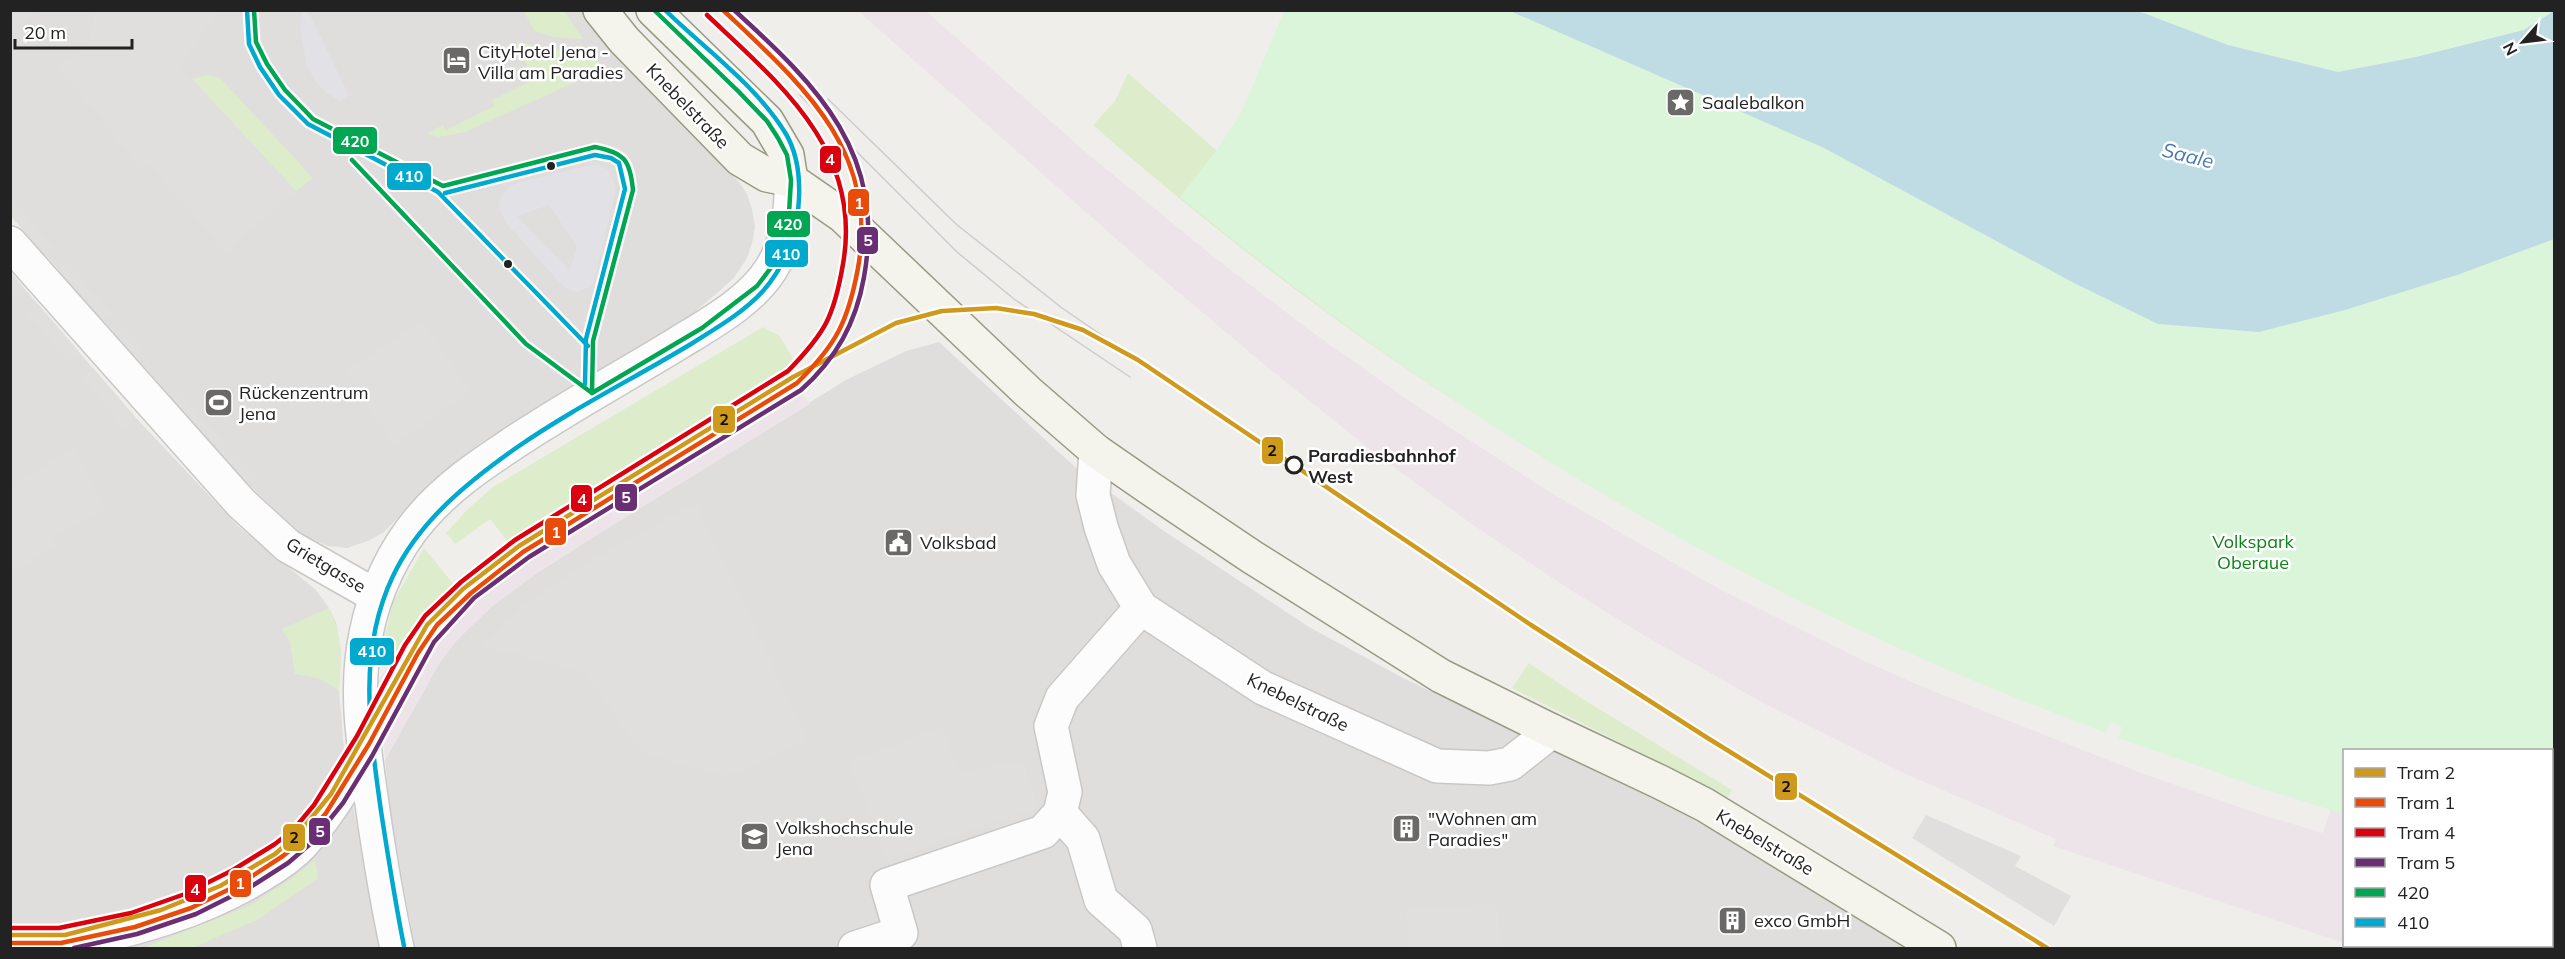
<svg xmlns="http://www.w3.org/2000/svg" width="2565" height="959" font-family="Mulish,sans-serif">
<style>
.residential{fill:#dfdedc}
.industrial{fill:#ede4e9}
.grass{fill:#ddeccb}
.park{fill:#daf5da}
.parking{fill:#e0dfde}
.plaza{fill:#e2e1e5;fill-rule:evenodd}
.water{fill:#bfdbe3}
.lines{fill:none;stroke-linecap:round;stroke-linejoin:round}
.street-tunnel{stroke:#c7c5c3;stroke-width:33;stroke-dasharray:33 16;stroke-linecap:butt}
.street-casing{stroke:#c9c8c7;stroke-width:36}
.secondary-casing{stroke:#999a82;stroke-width:36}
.street{stroke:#fdfcfc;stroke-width:33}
.secondary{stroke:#f4f4ed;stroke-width:33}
.tram{stroke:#ccc;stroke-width:1.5}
.bus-1-casing{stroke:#fff;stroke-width:9}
.bus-2-casing{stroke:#fff;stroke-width:9}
.bus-1{stroke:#00a651;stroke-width:4.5}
.bus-2{stroke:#00a9ce;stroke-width:4.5}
.tram-1-casing{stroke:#fff;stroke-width:9}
.tram-2-casing{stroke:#fff;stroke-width:9}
.tram-3-casing{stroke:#fff;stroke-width:9}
.tram-4-casing{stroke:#fff;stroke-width:9}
.tram-1{stroke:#cf991c;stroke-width:4.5}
.tram-2{stroke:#e94c0a;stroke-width:4.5}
.tram-3{stroke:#da020e;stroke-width:4.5}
.tram-4{stroke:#6a2e74;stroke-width:4.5}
.bus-dot{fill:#222;stroke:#fff;stroke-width:2}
.stop-dot{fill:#fff;stroke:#222;stroke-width:3}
.labels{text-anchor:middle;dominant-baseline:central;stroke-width:5;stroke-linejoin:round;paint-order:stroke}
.poi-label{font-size:18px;fill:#222;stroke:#fff;text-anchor:start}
.street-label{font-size:18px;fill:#222;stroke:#fff}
.stop-label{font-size:18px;font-weight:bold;fill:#222;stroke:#fff;text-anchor:start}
.park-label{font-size:18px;fill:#0c8416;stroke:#fff}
.water-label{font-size:20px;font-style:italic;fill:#4a7aab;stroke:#fff}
.line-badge{stroke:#fff;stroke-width:2}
.badge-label{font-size:16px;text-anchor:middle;font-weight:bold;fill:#fff}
.pale-badge-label{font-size:16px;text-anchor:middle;font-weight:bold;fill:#111}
</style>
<rect width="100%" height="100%" fill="#f0eeeb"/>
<!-- residential -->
<path class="residential" d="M10,11H582L605,42L654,96L739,182L747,194L752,209L755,227L752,243L747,258L733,279L680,325L482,442L454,463L434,481L384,532L368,541L347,548L328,546L302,535L248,484L11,216Z
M10,272L136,418L238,526L316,590L329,608L336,622L341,651L339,690L345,762L379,948H11Z
M939,342L1075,467L1164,531L1309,627L1405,679L1640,791L1709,828L1908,948H415L391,818L385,760L440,662L456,641L490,608L526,580L639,508L846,380L906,351Z"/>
<!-- industrial -->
<path class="industrial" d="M858,11H926L1089,155L1214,257L1312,332L1411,402L1551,493L1719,589L1860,659L1928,689L2144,774L2262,815L2323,833L2331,809L2344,814V943L2053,846L2056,839L1901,772L1765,704L1645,636L1569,589L1470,523L1372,451L1266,366L1140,260Z
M783,371L810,404L548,565L490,608L456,641L440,662L385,760L378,682L405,636L427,610L509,543Z
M2552,867L2554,868V948H2363L2353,946H2552Z"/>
<!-- grass -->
<path class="grass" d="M524,11H564L583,39L554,37L534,31Z
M516,42L556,50L590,51L608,74L604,79L587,77L465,132L439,137L426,134L443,125L446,130L494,106L492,100L534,80Z
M1128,73L1216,150L1461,405C1332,321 1209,227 1093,125L1115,101Z
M207,75L220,78L313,178L296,191L192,79Z
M763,327L780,336L794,361L783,371L509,543L490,519L455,544L446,533L467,510L493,487Z
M424,548L455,586C428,608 409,630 392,660L381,655L393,602Z
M329,608C342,635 342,661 339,690L318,678L295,674L290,642L282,629Z
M1529,663L1581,698L1732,790L1728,797L1512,688Z
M315,860L318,878L259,919L192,948H143L249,906L291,879Z"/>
<!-- park -->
<path class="park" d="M1510,10L1824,148L2074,283L2158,324L2259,332L2345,310L2460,274L2554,239V868L2552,867V750H2344V814L2270,791L2118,738L2122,727L2111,722L2106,733C2027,703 1949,672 1872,636C1623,520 1392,371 1180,197L1216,151L1242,111L1284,11Z
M2138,11L2554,10V11L2524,30L2416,57L2338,72L2228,45Z"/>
<!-- parking -->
<path class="parking" d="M11,10H39V11L11,34Z
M95,11H217L181,67L296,191L225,253L149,164L142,169L58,68L89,43Z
M11,198L54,248L45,256L11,216Z
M67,262L111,313L102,321L58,271Z
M11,272L26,291L16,300L11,294Z
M38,304L81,354L70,363L27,313Z
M421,321L470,392L393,444L345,372Z
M122,326L143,350L134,357L113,334Z
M93,368L136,418L125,428L82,378Z
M177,389L226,443L217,451L168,396Z
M74,449L106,508L52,539L55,546L11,572V485Z
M236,454L257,476L248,484L227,462Z
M696,504L808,740L726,777L643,753L585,673L483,646L521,608L577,570L633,536Z
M943,727L959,772L1022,761L1037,807L887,860L850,761Z
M1926,815L2021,856L2015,866L2071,896L2054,926L1912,838Z
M1497,903L1501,948H1409L1406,911Z"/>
<!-- plaza -->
<path class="plaza" d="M303,12H307L310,15L346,89L348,95L341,102L324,91L315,81L307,66L300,31Z
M592,165L602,166L608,170L615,185V193L594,282L590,287L577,292L571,291L559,282L507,224L499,209V201L508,188L517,183ZM549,205L577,247L571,267L568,269L517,216Z"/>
<!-- water -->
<path class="water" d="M1510,11H2138L2228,45L2338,72L2416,57L2524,30L2554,11V239L2460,274L2345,310L2259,332L2158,324L2074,283L1824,148Z"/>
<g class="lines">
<!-- street-tunnel -->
<path class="street-tunnel" d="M10,946H63"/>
<defs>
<path id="street" d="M10,243L241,503L288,546L376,596
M1096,451L1093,495L1101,527L1114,564L1141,608L1263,688L1437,766L1489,768L1510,764L1552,731
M1060,813L1083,839L1101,900L1135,930L1140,948
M63,946C133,929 200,913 261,875C276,866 290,857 302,844C327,817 345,785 365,754
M397,948C387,901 379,853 372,804C364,747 354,691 366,634C374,592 394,549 422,517C447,488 477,467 509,446C564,409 623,377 680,342C711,323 751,301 771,269C788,242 792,212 791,180
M855,948L901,933L887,885L1043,832L1060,813L1065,792L1051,726L1062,698L1141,608"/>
<path id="secondary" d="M600,10L624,40L740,159L767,175L791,180L843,216L1028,392L1096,451L1148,487L1252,557L1441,676L1552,731L1660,782L1705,805L1939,948
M653,10L767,121L787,155L791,180"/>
</defs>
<!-- street casing -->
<use href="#street" class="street-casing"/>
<!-- secondary casing -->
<use href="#secondary" class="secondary-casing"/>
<!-- street -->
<use href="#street" class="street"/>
<!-- secondary -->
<use href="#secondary" class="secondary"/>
<!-- tram -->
<path class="tram" d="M800,95L957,252L1014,299L1130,377
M828,99L956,224L1062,308L1138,360"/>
<defs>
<path id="bus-1" d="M254,10L256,42L267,64L285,90L313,119L443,186L595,147C625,153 630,160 633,190L593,341L592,393
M352,160L526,344L592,393
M592,393L702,328L757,286L770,269L788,230L791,180L787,155L778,138L767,121L738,91L654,10"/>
<path id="bus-2" d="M247,10L249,44L260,67L279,95L308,124L438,192L588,346
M445,193L595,155L611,158L619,163L625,189L586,339L585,384
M404,946C395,902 388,856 381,811C370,732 357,651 393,576C419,521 468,482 516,448C572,409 633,379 691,344C716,328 743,313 763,291C786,265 798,231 799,198C800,176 797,153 786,134C757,86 705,49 665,10"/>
</defs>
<!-- bus-1 casing -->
<use href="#bus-1" class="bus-1-casing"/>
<!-- bus-2 casing -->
<use href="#bus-2" class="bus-2-casing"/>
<!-- bus-1 -->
<use href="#bus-1" class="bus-1"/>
<!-- bus-2 -->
<use href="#bus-2" class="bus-2"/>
<defs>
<path id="tram-1" d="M10,935H65L161,910L220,886L275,854L299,833L331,794L427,625L463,589L519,546L793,377L896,323L942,311L996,308L1034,314L1083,330L1138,360L1531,625L1706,737L2047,948"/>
<path id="tram-2" d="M10,943H61L135,927L191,908L240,884L283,856L304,839L326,813L369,744L418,653L437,625L471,593L523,552L797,383C836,345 848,322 858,268C879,149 801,84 723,10"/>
<path id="tram-3" d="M10,928H59L131,913L185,894L233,870L275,844L294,829L314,805L357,736L405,645L425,616L461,582L515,540L788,371C825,333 834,317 843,264C863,151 780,84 707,15"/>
<path id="tram-4" d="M74,948L137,934L196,914L252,886L288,863L309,845L343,803L372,756L434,642L474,598L529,557L801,390C836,359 856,323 864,277C886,154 819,87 734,10"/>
</defs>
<!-- tram-1 casing -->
<use href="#tram-1" class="tram-1-casing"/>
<!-- tram-2 casing -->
<use href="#tram-2" class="tram-2-casing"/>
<!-- tram-3 casing -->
<use href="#tram-3" class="tram-3-casing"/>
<!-- tram-4 casing -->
<use href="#tram-4" class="tram-4-casing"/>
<!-- tram-1 -->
<use href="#tram-1" class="tram-1"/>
<!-- tram-2 -->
<use href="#tram-2" class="tram-2"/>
<!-- tram-3 -->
<use href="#tram-3" class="tram-3"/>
<!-- tram-4 -->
<use href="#tram-4" class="tram-4"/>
</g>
<!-- icons -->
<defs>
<symbol id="hotel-square" viewBox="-11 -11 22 22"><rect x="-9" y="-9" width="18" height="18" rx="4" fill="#6a6968" stroke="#fff"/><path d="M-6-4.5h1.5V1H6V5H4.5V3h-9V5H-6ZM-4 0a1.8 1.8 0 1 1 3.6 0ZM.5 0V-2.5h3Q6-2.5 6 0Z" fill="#fff"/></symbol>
<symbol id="sight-square" viewBox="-11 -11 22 22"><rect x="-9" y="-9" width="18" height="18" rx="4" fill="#6a6968" stroke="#fff"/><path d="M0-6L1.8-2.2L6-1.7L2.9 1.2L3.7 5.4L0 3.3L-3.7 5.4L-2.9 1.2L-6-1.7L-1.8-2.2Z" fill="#fff"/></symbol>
<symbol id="stadium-square" viewBox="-11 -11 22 22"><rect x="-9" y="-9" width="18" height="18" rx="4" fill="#6a6968" stroke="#fff"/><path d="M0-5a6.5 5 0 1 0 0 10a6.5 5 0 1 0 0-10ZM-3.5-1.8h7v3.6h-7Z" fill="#fff"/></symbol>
<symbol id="civic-square" viewBox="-11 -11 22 22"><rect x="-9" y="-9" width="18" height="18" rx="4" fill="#6a6968" stroke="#fff"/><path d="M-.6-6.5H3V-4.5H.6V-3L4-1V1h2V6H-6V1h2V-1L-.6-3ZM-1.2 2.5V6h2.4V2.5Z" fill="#fff"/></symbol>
<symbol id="building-square" viewBox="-11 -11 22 22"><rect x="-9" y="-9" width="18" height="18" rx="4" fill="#6a6968" stroke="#fff"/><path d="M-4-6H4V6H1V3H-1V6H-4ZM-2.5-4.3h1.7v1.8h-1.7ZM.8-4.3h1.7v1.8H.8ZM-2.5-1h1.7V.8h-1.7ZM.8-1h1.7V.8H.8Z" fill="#fff"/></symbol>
<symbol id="university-square" viewBox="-11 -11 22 22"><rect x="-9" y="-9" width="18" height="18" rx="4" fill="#6a6968" stroke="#fff"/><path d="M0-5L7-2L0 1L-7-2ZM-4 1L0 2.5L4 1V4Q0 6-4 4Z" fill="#fff"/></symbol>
</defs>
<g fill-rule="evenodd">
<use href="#hotel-square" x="440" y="44" width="33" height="33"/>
<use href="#sight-square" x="1664" y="86" width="33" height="33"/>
<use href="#stadium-square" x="202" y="386" width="33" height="33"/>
<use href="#civic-square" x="882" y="526" width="33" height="33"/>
<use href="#building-square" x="1390" y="812" width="33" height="33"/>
<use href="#university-square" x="738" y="820" width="33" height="33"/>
<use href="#building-square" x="1716" y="904" width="33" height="33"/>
</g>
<!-- markers -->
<g class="bus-dot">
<circle cx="551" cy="166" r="5"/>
<circle cx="508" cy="264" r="5"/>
</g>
<circle class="stop-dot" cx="1294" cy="465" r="8"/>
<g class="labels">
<!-- poi labels -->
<g class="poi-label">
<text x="478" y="51">CityHotel Jena -<tspan x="478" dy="21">Villa am Paradies</tspan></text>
<text x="1702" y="102">Saalebalkon</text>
<text x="239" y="392">Rückenzentrum<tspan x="239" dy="21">Jena</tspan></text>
<text x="920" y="542">Volksbad</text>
<text x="1428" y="818">"Wohnen am<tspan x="1428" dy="21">Paradies"</tspan></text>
<text x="776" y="827">Volkshochschule<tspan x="776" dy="21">Jena</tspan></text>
<text x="1754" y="920">exco GmbH</text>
</g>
<!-- street labels -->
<g class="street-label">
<text transform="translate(688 106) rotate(46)">Knebelstraße</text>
<text transform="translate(326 565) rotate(31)">Grietgasse</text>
<text transform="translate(1298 702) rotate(26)">Knebelstraße</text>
<text transform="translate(1765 842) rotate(31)">Knebelstraße</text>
</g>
<!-- stop labels -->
<g class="stop-label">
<text x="1308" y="455">Paradiesbahnhof<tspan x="1308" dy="21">West</tspan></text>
</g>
<!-- park labels -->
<g class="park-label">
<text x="2253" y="541">Volkspark<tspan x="2253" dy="21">Oberaue</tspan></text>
</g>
<!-- water labels -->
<g class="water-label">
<text transform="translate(2188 155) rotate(14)">Saale</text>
</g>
</g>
<g class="line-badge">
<rect x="332" y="126" width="46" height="29" rx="6" fill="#00a651"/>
<rect x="819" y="145" width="23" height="29" rx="6" fill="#da020e"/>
<rect x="386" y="162" width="46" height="29" rx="6" fill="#00a9ce"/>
<rect x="847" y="188" width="23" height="29" rx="6" fill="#e94c0a"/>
<rect x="766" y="210" width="45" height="28" rx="6" fill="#00a651"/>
<rect x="856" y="226" width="23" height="29" rx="6" fill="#6a2e74"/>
<rect x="764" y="239" width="45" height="29" rx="6" fill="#00a9ce"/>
<rect x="712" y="405" width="24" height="29" rx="6" fill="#cf991c"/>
<rect x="1261" y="436" width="23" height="29" rx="6" fill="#cf991c"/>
<rect x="614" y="483" width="24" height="29" rx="6" fill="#6a2e74"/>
<rect x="570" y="484" width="23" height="29" rx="6" fill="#da020e"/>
<rect x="544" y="517" width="23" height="29" rx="6" fill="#e94c0a"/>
<rect x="349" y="637" width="46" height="29" rx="6" fill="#00a9ce"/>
<rect x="1774" y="772" width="24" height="29" rx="6" fill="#cf991c"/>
<rect x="308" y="817" width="23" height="29" rx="6" fill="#6a2e74"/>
<rect x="282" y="823" width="24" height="29" rx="6" fill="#cf991c"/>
<rect x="229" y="869" width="23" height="29" rx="6" fill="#e94c0a"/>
<rect x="184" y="874" width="23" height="29" rx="6" fill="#da020e"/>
</g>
<g class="badge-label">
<text x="355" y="147">420</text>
<text x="830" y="165">4</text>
<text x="409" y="182">410</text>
<text x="859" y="209">1</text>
<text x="788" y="230">420</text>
<text x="868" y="246">5</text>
<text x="786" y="260">410</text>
<text x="626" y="503">5</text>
<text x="582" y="505">4</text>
<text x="556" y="538">1</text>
<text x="372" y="657">410</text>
<text x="320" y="837">5</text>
<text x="240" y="889">1</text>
<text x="195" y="895">4</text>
</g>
<g class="pale-badge-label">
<text x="724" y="425">2</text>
<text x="1272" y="456">2</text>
<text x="1786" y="792">2</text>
<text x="294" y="843">2</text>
</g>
<!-- border -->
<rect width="2565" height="959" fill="none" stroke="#222222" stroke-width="24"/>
<!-- legend -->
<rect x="2343" y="749" width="210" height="198" fill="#ffffff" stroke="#a7a7a7" stroke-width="1.5"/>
<rect x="2355" y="768" width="30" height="9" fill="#cf991c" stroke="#a7a7a7" stroke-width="1.5"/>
<text x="2397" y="779" font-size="18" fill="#222222">Tram 2</text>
<rect x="2355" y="798" width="30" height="9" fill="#e94c0a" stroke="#a7a7a7" stroke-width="1.5"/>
<text x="2397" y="809" font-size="18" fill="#222222">Tram 1</text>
<rect x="2355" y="828" width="30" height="9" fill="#da020e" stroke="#a7a7a7" stroke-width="1.5"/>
<text x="2397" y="839" font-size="18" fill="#222222">Tram 4</text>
<rect x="2355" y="858" width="30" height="9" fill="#6a2e74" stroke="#a7a7a7" stroke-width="1.5"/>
<text x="2397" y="869" font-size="18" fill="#222222">Tram 5</text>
<rect x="2355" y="888" width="30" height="9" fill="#00a651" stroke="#a7a7a7" stroke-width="1.5"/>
<text x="2397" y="899" font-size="18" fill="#222222">420</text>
<rect x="2355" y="918" width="30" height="9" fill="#00a9ce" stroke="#a7a7a7" stroke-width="1.5"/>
<text x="2397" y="929" font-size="18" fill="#222222">410</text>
<!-- north arrow -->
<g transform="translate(2523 42) rotate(242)" stroke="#ffffff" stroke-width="4.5" paint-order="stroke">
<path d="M0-4.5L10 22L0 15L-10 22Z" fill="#222222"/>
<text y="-9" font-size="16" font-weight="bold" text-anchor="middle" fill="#222222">N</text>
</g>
<!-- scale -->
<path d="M15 39v9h117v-9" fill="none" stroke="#222222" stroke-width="3"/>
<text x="24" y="39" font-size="18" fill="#222222" stroke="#ffffff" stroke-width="4.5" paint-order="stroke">20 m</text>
</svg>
